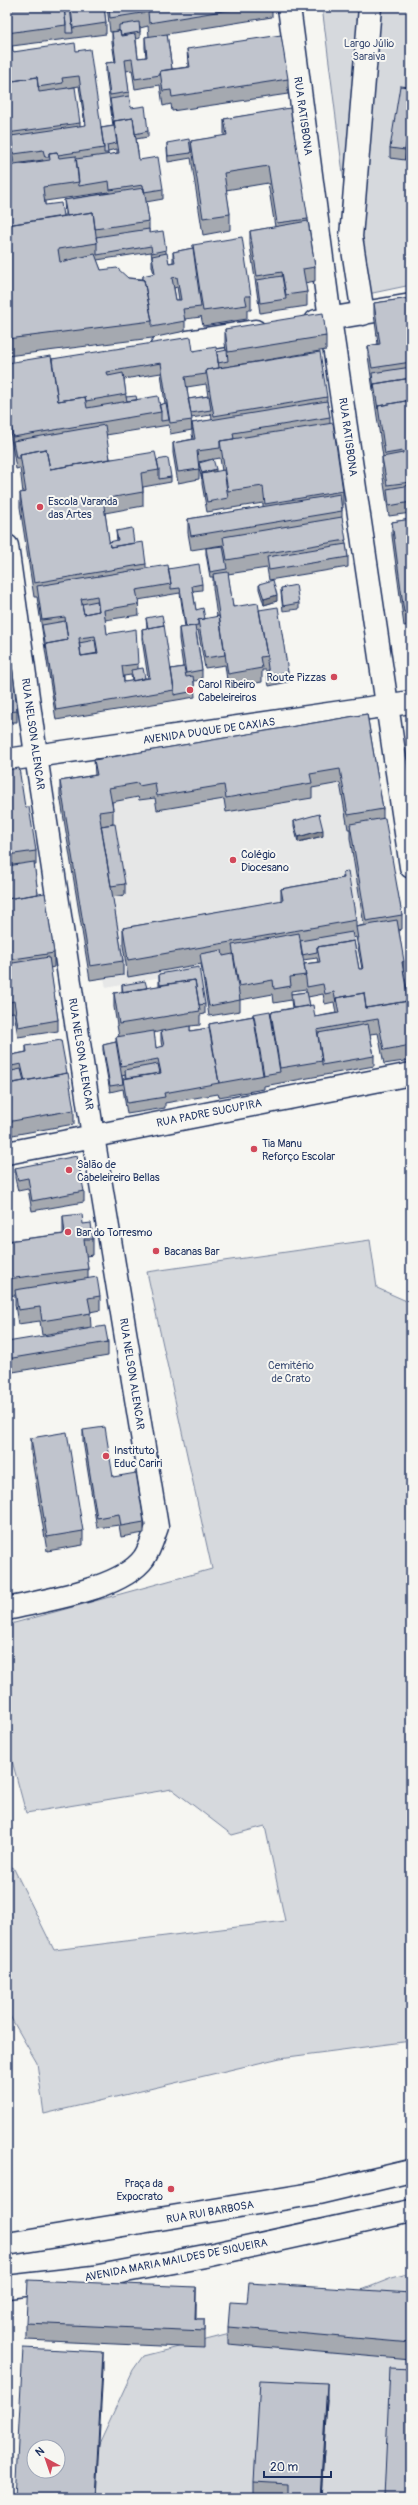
<svg xmlns="http://www.w3.org/2000/svg" width="418" height="2505" font-family="Pangolin,sans-serif">
<style>
.built{fill:#e6e7e7}
.green{fill:#d6d9dd;stroke:#78849e}
.lines{fill:none;stroke-linecap:round;stroke-linejoin:round}
.street-casing{stroke:#1b2f5e;stroke-width:25}
.secondary-casing{stroke:#1b2f5e;stroke-width:25}
.street{stroke:#f6f6f2;stroke-width:22}
.secondary{stroke:#f6f6f2;stroke-width:22}
.wall{fill:#a5a9b0;stroke:#1b2f5e;fill-rule:evenodd}
.shaded-wall{fill:#868990;stroke:#1b2f5e}
.building{fill:#c0c4cd;stroke:#1b2f5e;fill-rule:evenodd}
.poi-dot{fill:#d1495b;stroke:#f6f6f2;stroke-width:1.5}
.labels{text-anchor:middle;dominant-baseline:central;stroke-width:4;stroke-linejoin:round;paint-order:stroke}
.park-label{font-size:11px;fill:#405177;stroke:#f6f6f2}
.street-label{font-size:11px;fill:#1b2f5e;stroke:#f6f6f2}
.poi-label{font-size:11px;fill:#1b2f5e;stroke:#f6f6f2;text-anchor:start}
</style>
<rect width="100%" height="100%" fill="#f6f6f2"/>
<filter id="ink" filterUnits="userSpaceOnUse"><feTurbulence type="fractalNoise" baseFrequency=".025" numOctaves="2"/><feDisplacementMap in="SourceGraphic" scale="8" xChannelSelector="R" yChannelSelector="G"/><feConvolveMatrix kernelMatrix="1 2 1 2 8 2 1 2 1" color-interpolation-filters="sRGB"/></filter>
<g filter="url(#ink)">
<!-- built -->
<path class="built" d="M359,732L398,929L106,988L68,790Z"/>
<!-- green -->
<path class="green" d="M322,7H411V285L368,294L351,237Z
M370,1240L377,1288L411,1303V2041L280,2058L44,2114L37,2063L7,2011V1869L13,1867L54,1950L285,1921L265,1826L232,1835L172,1789L26,1813L7,1742V1625L212,1569L147,1272Z
M411,2273V2498H74L133,2370L143,2356L289,2319L392,2278Z"/>
<g class="lines">
<defs>
<path id="street" d="M289,7L330,319L411,867
M363,314L351,237L370,7
M316,321L411,305
M162,346L255,331
M7,546L38,769L93,1136L157,1527C153,1538 150,1549 144,1558C121,1590 44,1600 7,1609
M7,1153L411,1074"/>
<path id="secondary" d="M7,760L411,702
M7,2244L318,2193L411,2171
M7,2287L94,2277L205,2256L411,2211"/>
</defs>
<!-- street casing -->
<use href="#street" class="street-casing"/>
<!-- secondary casing -->
<use href="#secondary" class="secondary-casing"/>
<!-- street -->
<use href="#street" class="street"/>
<!-- secondary -->
<use href="#secondary" class="secondary"/>
</g>
<!-- wall -->
<path class="wall" d="M7,7H104L106,23V34L12,46L13,52L76,51L101,128L113,126L106,74V63L115,62L112,42V32L119,31L110,32L107,7H272V17L167,34L172,69L188,67L187,49L288,79V94L172,111L171,104L163,106L160,85L135,89L132,70L126,71L131,108L148,131V137L136,139L139,160L163,189V199L146,202L149,221V233L166,250V253L169,263L173,262V252L193,248V245L251,296V310H247V319L203,326L201,316V317L185,319V331L152,338L7,356V150L9,166L43,161V160L14,164L11,147H7ZM148,26L149,37H145V48L146,57L138,58L136,39L140,38V28ZM79,86L85,125L80,126V123L63,89ZM117,149V153L108,155V151ZM109,192V193L64,200L65,216H63L45,205V201ZM151,252L152,258V266L154,274L143,276V279L128,278L101,270L97,260ZM177,287L179,300H176L174,288Z
M411,87L405,160L390,158V148Z
M269,112L308,219L315,267V281L305,283L307,292V306L260,313L250,245V231L275,227L268,183L226,190L230,214V230L203,235L191,158L168,162L167,149V143L191,153V141L224,136V119Z
M411,298V513L389,516L382,471V457H383L368,356V346L378,344L374,314V303Z
M225,329L326,336V350L219,368L327,397V401L330,417V423L343,491V508H342V519L348,557V567L269,580L267,568L228,574L233,607L259,610L288,672V682L269,686L266,670H262V682L228,688L225,665L205,668L198,630L196,631L202,670V680L194,681L195,697L56,720L37,597H34L20,507V493H23L20,468L16,469L7,414V363L52,359L193,351L217,352L226,351L225,343ZM161,373L165,404L159,405L126,397L124,379ZM206,384L208,396L188,399L187,387ZM211,413L212,420L192,423V434L193,439L173,443V453L178,483L199,479V469L202,479V478V484L207,512L263,503V507L188,519V533L191,550L223,545V546L206,548V554L210,577H213V588L217,617L205,619L196,610L193,591L202,590V584L168,569L146,568V564L134,543L116,531L117,541L109,542L105,513L143,506V487L171,482V477L157,460L110,459L106,435L169,425L170,434L192,430L191,418L211,415ZM220,458L222,471L216,472L199,463V468L198,462ZM180,593L185,627L179,628V639L183,667L171,669L146,618L147,628L142,629V639L148,678H145L138,669V664L107,634L105,620L139,615L138,600ZM131,675L132,681L124,682V676Z
M411,519V625L404,626L392,536V522Z
M259,584L277,601L264,605L259,589Z
M281,588L299,603V609L283,611L281,593Z
M7,637L8,648V654H7Z
M7,655L17,711V722H7Z
M367,714L383,809V818L402,915V929L399,930L404,972L411,1012V1060L384,1064L378,1033L370,1034L374,1056V1066L264,1086V1089L219,1097L218,1094L165,1103V1108L127,1114L123,1089L110,1092L103,1050V1045L116,1042V1037H119L114,1007V993L122,992V985L147,988L159,986V974L205,1004V1014L200,1015V1025L190,1026V1031L209,1028V1024L253,1016V1014L271,1017V1012L292,1008L291,1000L274,1003L273,994L240,1000V1011L209,1016L201,964L128,977L123,945V928L281,901V889L343,878V872L356,920V927L364,925L350,838V829H348L340,783L312,788V798L226,812L224,799L157,810L155,798L139,800L138,797L112,802L113,810V824L101,826L125,884V895L112,897L123,961V975L90,980L60,795V781L95,775L94,760ZM356,937L362,969H359L354,941L353,938ZM317,958L318,962L304,964L303,960ZM306,989V992L291,994V991ZM323,994L325,1004L334,1002L336,1013L315,1017L310,1006L308,997ZM161,1031V1041L162,1047L156,1048L154,1033ZM125,1075V1079H123V1084L122,1076Z
M7,770L25,807L36,851V865H34L38,894L54,953V967L50,968L58,1020V1031L18,1037L14,1012L7,1013Z
M294,821L323,836L298,842L294,826Z
M26,1046L74,1110V1124L7,1136V1056L26,1052Z
M15,1168L84,1191V1202L32,1211L28,1189L18,1191L15,1178Z
M63,1216L83,1224L93,1239V1255L86,1256L88,1269V1278L100,1296V1310L90,1312L91,1327L42,1335L40,1321L18,1324L15,1305V1295L7,1296V1241L63,1234Z
M7,1342H108V1356L7,1373Z
M83,1430L113,1477L144,1522V1533L121,1537L119,1525L97,1528L83,1441Z
M31,1438L83,1531V1545L47,1551L31,1453Z
M411,2293V2360L228,2344V2327L247,2303Z
M196,2304V2319H204V2348L26,2340V2323Z
M327,2400L321,2498H254V2482Z"/>
<!-- shaded-wall -->
<path class="shaded-wall" d="M411,112V123L405,160V150Z
M216,469V475L202,474V479V473Z
M277,595V601L264,605V599Z
M323,830V836L298,842V837Z
M404,961V972H402V962Z
M196,2287V2304L195,2330V2319Z
M103,2352V2369L96,2498H95Z
M327,2383V2400L321,2498H320Z"/>
<!-- building -->
<path class="building" d="M7,7H64L66,25L7,33Z
M64,7H70L73,33H66V25Z
M71,7H104L106,23L73,28Z
M109,7H247L149,23L148,12L110,18Z
M139,22L140,32L121,35L120,31H119V25Z
M120,31L121,36L135,34L138,58L147,57L145,37L167,34L172,69L160,71V75L135,79L132,59L125,60L129,92L110,95L106,63L116,62L112,32Z
M281,35L288,79L172,97L171,90L163,91L160,71L190,67L187,49Z
M75,43L76,51L90,49L104,148L58,155L57,152L49,153V157H45L43,150L14,154L11,136L86,125L79,76L62,78L63,83L38,87L37,77L7,82V46H12L13,52Z
M37,77L39,92L75,87L80,123L7,133V82Z
M400,86L411,87V112L405,150L390,148Z
M129,96L131,108L145,106L148,131L135,134L133,118L114,121V126L110,99Z
M290,108L308,219L277,223L268,166L224,173L230,214L203,218L191,141L227,135L224,119Z
M133,118L139,160L158,157L163,189L144,192L143,185L110,190L109,181L79,186L76,159L119,153L114,121Z
M114,126L117,143L107,145L108,153H104V148L101,128Z
M189,139L191,153L168,156L167,143Z
M7,150L9,166H7Z
M57,152L59,158L76,156L79,182L43,187L45,205L61,203L63,216L7,225V166L50,160L49,153Z
M144,188L149,221L95,229L93,212L67,216L64,200Z
M93,212L97,243L58,249L60,262L95,254L101,270L117,268L128,278L144,280L152,321L7,339V225Z
M308,221L315,267L303,269L307,292L286,295L282,272L257,276L250,231Z
M149,229V233L163,231L166,250L152,253L151,246L97,255V243L96,237Z
M242,237L251,296H245L247,305L203,311L193,245Z
M193,248L201,307L183,309L185,321L152,327V321L144,280H143V276L155,273L152,256L167,253L169,263L175,262L173,252ZM177,277L181,300H176L172,278Z
M282,276L286,299L260,303L257,280Z
M411,298V362L372,368L368,346L380,344L374,303Z
M323,313L326,336L228,352L225,329Z
M191,337L193,351L216,347L219,368L206,370V374L185,377L192,420L170,423L161,363L107,372L108,376L123,373L126,394L86,401L85,397L58,401L52,359Z
M227,350L228,361L218,363L217,352Z
M320,352L327,397L214,416L206,370Z
M51,356L58,401L85,397L87,408L158,396L161,412L13,437L7,400V363Z
M411,367V378L374,384V389L372,373Z
M411,378V400L378,406V409L374,384Z
M136,396L137,400L127,401L126,397Z
M209,396L211,410L191,413L188,399Z
M411,400V482L387,485L382,457L403,453V451L385,454L378,406Z
M327,401L330,417L233,433L234,439L220,441V448L197,451L199,469L178,472L173,443L195,439L192,423Z
M166,403L169,420L161,421V412L159,405Z
M333,423L343,491L265,504L263,486L228,491L220,441Z
M105,425L110,459L50,469L46,449L20,454V458H16L13,441Z
M46,449L50,469L155,452L159,470L141,473L143,492L103,499L110,547L143,542L146,564L34,583L20,493L26,492L20,454Z
M168,458L171,477L159,479V470L157,460Z
M213,459L216,469L202,473L199,463Z
M224,470L228,498L207,502L202,474Z
M411,485V502L389,506L387,489Z
M340,494L342,511L191,536L188,519Z
M342,517L346,540L227,560L223,537Z
M411,519V611L404,612L392,522Z
M132,528L134,543L110,547L109,542L118,540L116,531Z
M346,544L348,557L269,570L267,557Z
M223,546L227,569L210,572L206,548Z
M199,564L202,584L192,586L196,610L203,608L205,619L198,620V625L186,627L180,588L171,589V584L168,569Z
M168,565L171,584L136,590L139,604L104,610L107,634L136,629L138,664L122,666L124,682L150,678L142,629L164,625L174,690L56,710L46,644L68,640L65,617L42,620L37,586ZM97,596L99,611L84,614L81,599ZM95,636L98,653L81,656L79,638Z
M228,572L233,607L258,603L267,656L260,657L262,668L228,674L213,574Z
M273,580L277,595L264,599L259,584Z
M296,585L299,603L283,606L281,588Z
M97,601L99,611L84,614L82,604Z
M278,607L288,672L269,675L267,661V656L259,610Z
M162,615L164,625L148,628L146,618Z
M219,616L225,655L205,658L198,620Z
M65,621L68,640L46,644V648L42,625Z
M195,626L202,670L186,673L179,628Z
M7,637L8,648H7Z
M95,640L97,654L81,656L79,643Z
M11,654L17,711L7,712V655Z
M184,667L186,677L193,676L195,691L174,695V690L171,669Z
M143,668L145,678L133,681L131,670Z
M367,714L383,809L348,815L340,769L310,774L312,783L226,798L224,785L157,796L155,783L139,786L138,783L109,788L113,810L99,812L123,961L90,966L60,781L97,775L94,760Z
M19,768L25,807H29L36,851L7,855V770Z
M319,814L323,830L298,837L294,821Z
M385,818L402,915L366,921L350,824Z
M115,824L125,884L111,886L101,826Z
M34,862L38,894L7,899V866Z
M348,871L356,920L128,960L123,928L283,900L281,889L344,878L343,872Z
M45,893L54,953L7,960V899Z
M397,920L404,961L402,962L408,1001L366,1008L364,993L336,998V1002L334,992L325,994L323,984L307,987L304,964L320,962L317,947L354,941L359,969H363L356,927Z
M352,932L354,941L317,947V952L302,955L300,941Z
M299,933L306,975L290,977L291,986L274,989L273,980L239,986L232,945Z
M222,950L223,956L233,954L240,1000L209,1006L200,954Z
M49,957L58,1020L18,1027L14,1001L7,1003V964Z
M199,967L205,1004L199,1005L195,980L160,985L159,974Z
M195,980L200,1011L119,1024L114,993Z
M145,981L147,988L123,992L122,985Z
M307,992L310,1006L293,1008L291,994Z
M364,993L366,1008L409,1001L411,1012V1045L384,1050L378,1019L348,1024L317,1030L322,1061L280,1068L271,1012L313,1005L315,1017L339,1013L336,998Z
M270,1011L280,1072L263,1075L253,1014Z
M254,1016L264,1075L219,1083L209,1024Z
M368,1024L374,1056L322,1065V1061L318,1033Z
M190,1026V1031L209,1028L219,1083L164,1093L165,1097L127,1103L123,1079L161,1073L158,1059L121,1066L116,1037L154,1031L156,1048L164,1046L161,1031Z
M61,1040L67,1073L25,1081L21,1064L7,1067V1056L27,1052L26,1046Z
M116,1042L123,1084L110,1086L103,1045Z
M158,1064L160,1073L126,1078L125,1070Z
M21,1069L24,1081L8,1084V1081H7V1072Z
M68,1073L74,1110L7,1122V1084Z
M77,1156L84,1191L32,1201L28,1178L18,1180L15,1168Z
M82,1214L83,1224L91,1223L93,1239H84L88,1269L7,1279V1241L65,1234L63,1216Z
M97,1277L100,1296L88,1298L91,1313L42,1321L40,1307L18,1310L15,1290Z
M105,1326L108,1342L7,1359V1342Z
M105,1427L113,1477L136,1473L144,1522L121,1526L119,1514L97,1518L83,1430Z
M67,1432L83,1531L47,1537L31,1438Z
M28,2280L196,2287L195,2319H204V2331L26,2323Z
M249,2283L411,2293V2343L228,2327L230,2302L247,2303Z
M23,2348L103,2352L95,2498H15ZM34,2447H58V2471H34Z
M390,2368L411,2369V2498H384Z
M260,2380L327,2383L320,2498H288V2484L254,2482Z"/>
</g>
<!-- markers -->
<g class="poi-dot">
<circle cx="40" cy="507" r="4"/>
<circle cx="334" cy="677" r="4"/>
<circle cx="190" cy="690" r="4"/>
<circle cx="233" cy="860" r="4"/>
<circle cx="254" cy="1149" r="4"/>
<circle cx="69" cy="1170" r="4"/>
<circle cx="68" cy="1232" r="4"/>
<circle cx="156" cy="1251" r="4"/>
<circle cx="106" cy="1456" r="4"/>
<circle cx="171" cy="2189" r="4"/>
</g>
<g class="labels">
<!-- park labels -->
<g class="park-label">
<text x="369" y="43">Largo Júlio<tspan x="369" dy="13">Saraiva</tspan></text>
<text x="291" y="1365">Cemitério<tspan x="291" dy="13">de Crato</tspan></text>
</g>
<!-- street labels -->
<g class="street-label">
<text transform="translate(303 116) rotate(82)">RUA RATISBONA</text>
<text transform="translate(348 437) rotate(82)">RUA RATISBONA</text>
<text transform="translate(209 731) rotate(-8)">AVENIDA DUQUE DE CAXIAS</text>
<text transform="translate(33 734) rotate(82)">RUA NELSON ALENCAR</text>
<text transform="translate(81 1054) rotate(81)">RUA NELSON ALENCAR</text>
<text transform="translate(209 1113) rotate(-11)">RUA PADRE SUCUPIRA</text>
<text transform="translate(132 1374) rotate(81)">RUA NELSON ALENCAR</text>
<text transform="translate(210 2212) rotate(-10)">RUA RUI BARBOSA</text>
<text transform="translate(176 2260) rotate(-11)">AVENIDA MARIA MAILDES DE SIQUEIRA</text>
</g>
<!-- poi labels -->
<g class="poi-label">
<text x="48" y="501">Escola Varanda<tspan x="48" dy="13">das Artes</tspan></text>
<text x="326" y="677" text-anchor="end">Route Pizzas</text>
<text x="198" y="684">Carol Ribeiro<tspan x="198" dy="13">Cabeleireiros</tspan></text>
<text x="241" y="854">Colégio<tspan x="241" dy="13">Diocesano</tspan></text>
<text x="262" y="1143">Tia Manu<tspan x="262" dy="13">Reforço Escolar</tspan></text>
<text x="77" y="1164">Salão de<tspan x="77" dy="13">Cabeleireiro Bellas</tspan></text>
<text x="76" y="1232">Bar do Torresmo</text>
<text x="164" y="1251">Bacanas Bar</text>
<text x="114" y="1450">Instituto<tspan x="114" dy="13">Educ Cariri</tspan></text>
<text x="163" y="2183" text-anchor="end">Praça da<tspan x="163" dy="13">Expocrato</tspan></text>
</g>
</g>
<!-- margin -->
<rect width="418" height="2505" fill="none" stroke="#f6f6f2" stroke-width="24"/>
<rect x="12" y="12" width="394" height="2481" fill="none" stroke="#1b2f5e" stroke-width="1.5" filter="url(#ink)"/>
<!-- north arrow -->
<g transform="translate(46 2459) rotate(320)"><circle r="19" fill="#f6f6f2" stroke="#9ea6b7"/>
<path d="M0-3L7 15L0 10L-7 15Z" fill="#d1495b"/>
<text y="-6" font-size="11" font-weight="bold" text-anchor="middle" fill="#1b2f5e">N</text>
</g>
<!-- scale -->
<path d="M264 2471v6h67v-6" fill="none" stroke="#1b2f5e" stroke-width="2"/>
<text x="270" y="2471" font-size="12" fill="#1b2f5e" stroke="#f6f6f2" stroke-width="3" paint-order="stroke">20 m</text>
</svg>
